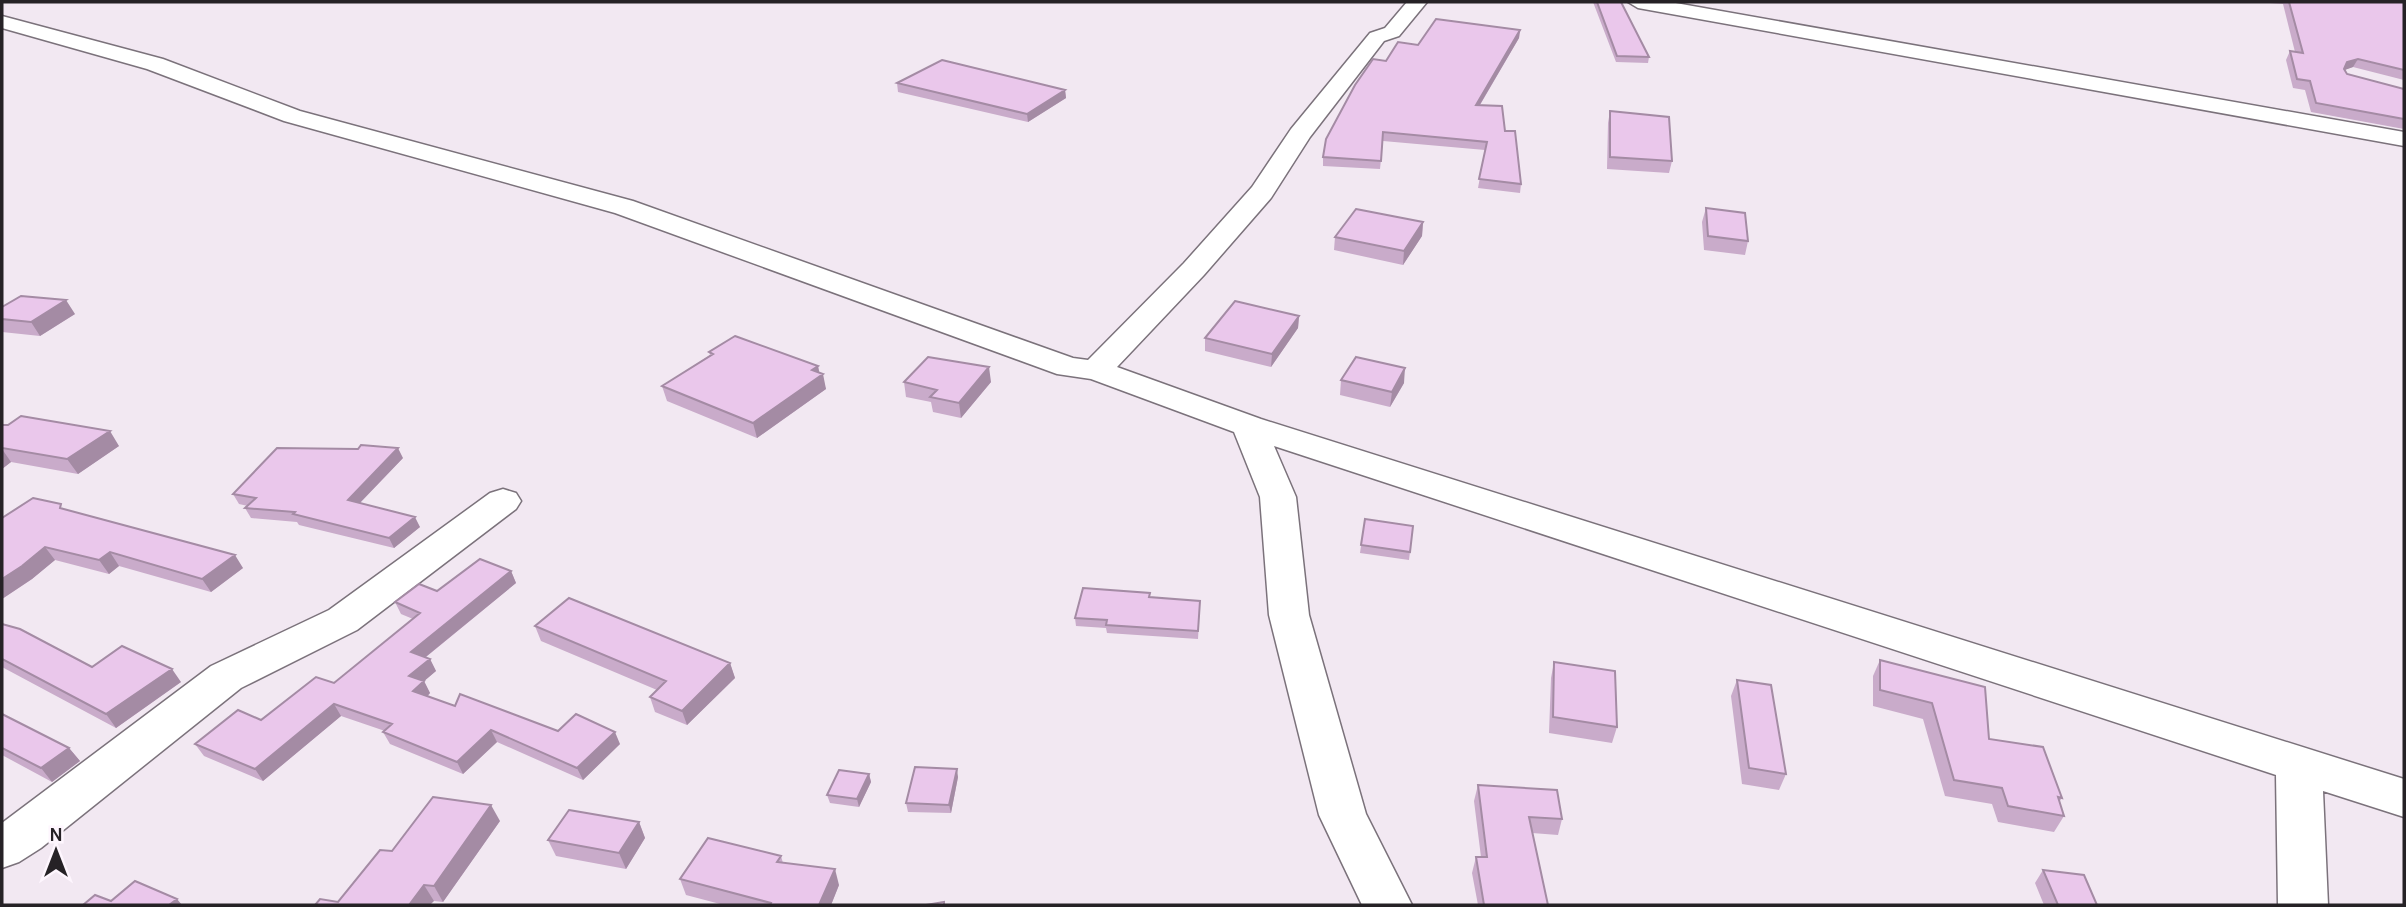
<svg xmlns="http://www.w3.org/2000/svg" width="2406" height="907" font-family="Karla,sans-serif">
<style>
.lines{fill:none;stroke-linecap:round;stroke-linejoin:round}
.street-casing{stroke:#7b727b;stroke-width:3}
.street{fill:#fff;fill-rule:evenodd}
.wall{fill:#c9abca}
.shaded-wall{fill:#a48ba4}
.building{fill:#eac7eb;stroke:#a48ba4;stroke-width:2}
</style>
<rect width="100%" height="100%" fill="#f2e8f2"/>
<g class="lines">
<defs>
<path id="street" d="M1407,2H1427L1399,36L1384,41L1310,137L1271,198L1204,275L1117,367L1261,419L2404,779V817L2323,791L2328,905H2278L2276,775L1274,446L1296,497L1309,615L1366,814L1412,905H1362L1319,815L1269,615L1260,497L1234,432L1091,379L1057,374L615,213L284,121L147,69L2,28V16L163,59L300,111L633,201L1073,358L1088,360L1184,263L1252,187L1291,129L1370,33L1385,28Z
M1628,2H1670L2404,132V146L1638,8Z
M503,489L516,493L521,501L516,509L357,630L241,688L41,848L19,862L2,868V823L211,666L329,610L490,493Z"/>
</defs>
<!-- street casing -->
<use href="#street" class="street-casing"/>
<!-- street -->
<use href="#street" class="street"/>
</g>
<!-- wall -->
<path class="wall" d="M1593,2H1621L1649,57L1648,63L1616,62Z
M2269,2H2404V80L2353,67L2344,70L2347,74L2404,89V129L2311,112L2305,90L2293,88L2286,60L2290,51L2295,52L2283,4L2270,3Z
M1520,30L1519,38L1480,105L1505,131L1521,184L1520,193L1478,188L1485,150L1383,141L1380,169L1323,166V157L1386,61L1418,45Z
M897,83L1065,90L1066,98L1028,122L898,92Z
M1610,111L1672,161L1669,173L1607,169L1608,123Z
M1706,208L1748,241L1745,255L1704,250L1702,222Z
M1423,222L1422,236L1403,265L1334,250L1335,237Z
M2,307L75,314L40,336L2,332Z
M1299,316L1298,328L1271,367L1205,351V338Z
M709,352L818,366L819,373L826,389L757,438L667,401L662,386L710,355Z
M1341,380L1404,383L1390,407L1340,395Z
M904,382H991L961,418L933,412L931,402L906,397Z
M2,425L119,446L78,474L11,462L2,469Z
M403,458L360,503L420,527L394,548L299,525L297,522L251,518L245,508L248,506L239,504L233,494Z
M64,509L243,568L211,592L119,566L109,574L55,560L32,579L2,599V518Z
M1365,519L1413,526L1409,560L1360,553Z
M511,571L516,583L426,657L430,659L436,671L424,681L430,693L428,696L455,706L558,731L620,744L583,780L497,742L463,774L390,744L383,732L385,731L341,716L263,781L204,756L195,744L261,720L334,683L413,619L401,614L395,602Z
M1150,597L1200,601L1198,639L1107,633L1106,628L1076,626L1075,618Z
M2,624L92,667L181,682L116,728L2,667Z
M535,626L730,663L735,678L687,725L655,712L650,697L657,690L541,641Z
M1880,660L2062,798L2059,802L2064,816L2054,832L1998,822L1992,804L1945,796L1923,719L1873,706V676Z
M1554,662L1617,727L1612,743L1549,733L1551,678Z
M1737,680L1786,774L1779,790L1742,784L1731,696Z
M2,714L69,748L80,761L52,782L2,755Z
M869,774L871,782L859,807L830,803L827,795Z
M958,777L951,813L908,812L906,803Z
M1478,785L1562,819L1558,835L1532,833L1548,905H1478L1472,873L1476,857H1481L1474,801Z
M500,821L443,902L434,901L315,905L338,902L392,851Z
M639,822L645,838L626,869L556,856L548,840Z
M781,856L783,863L839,885L831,905H724L686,895L680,879Z
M2043,870L2097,905H2044L2035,883Z"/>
<!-- shaded-wall -->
<path class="shaded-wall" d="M1520,30L1519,38L1475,113L1476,105Z
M2358,59L2353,67L2342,71L2347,62Z
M1065,90L1066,98L1028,122L1027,114Z
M1423,222L1422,236L1403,265L1404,251Z
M66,300L75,314L40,336L31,322Z
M1299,316L1298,328L1271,367L1272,354Z
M818,366L820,376L823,374L826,389L757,438L753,423Z
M989,367L991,382L961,418L959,403Z
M1405,368L1404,383L1390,407L1392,392Z
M110,431L119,446L78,474L67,459Z
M398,448L403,458L353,510L348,500Z
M2,449L11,462L2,469Z
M415,517L420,527L394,548L389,538Z
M45,547L55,560L32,579L2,599V579Z
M110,552L119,566L109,574L99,560Z
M235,555L243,568L211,592L202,579Z
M511,571L516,583L417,664L411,652Z
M430,659L436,671L416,688L409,676Z
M730,663L735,678L687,725L682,711Z
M172,669L181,682L116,728L106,714Z
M424,681L430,693L420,703L413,691Z
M334,704L341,716L263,781L255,769Z
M491,730L497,742L463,774L457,762Z
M615,732L620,744L583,780L577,768Z
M69,748L80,761L52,782L41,768Z
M957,769L958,777L951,813L949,805Z
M869,774L871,782L859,807L857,799Z
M491,805L500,821L443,902L434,886Z
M639,822L645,838L626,869L619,853Z
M835,869L839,885L831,905H819Z
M424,885L434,901L430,905H409Z
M177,899L182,905H169Z"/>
<!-- building -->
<path class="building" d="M1597,2H1621L1649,57L1617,56Z
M2289,2H2404V70L2358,59L2347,62L2344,69L2347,74L2404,89V119L2316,103L2310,81L2297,79L2290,51L2303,53Z
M1436,19L1520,30L1476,105L1502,106L1505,131H1515L1521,184L1479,179L1487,142L1383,132L1381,161L1323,157L1326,139L1355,85L1373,59L1386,61L1398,42L1418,45Z
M942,60L1065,90L1027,114L897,83Z
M1610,111L1669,117L1672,161L1610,157Z
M1706,208L1745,213L1748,241L1708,236Z
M1356,209L1423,222L1404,251L1335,237Z
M21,296L66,300L31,322L2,319V307Z
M1235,301L1299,316L1272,354L1205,338Z
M735,336L818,366L812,370L823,374L753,423L662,386L713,354L709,352Z
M928,357L989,367L959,403L930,397L937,390L904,382Z
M1356,357L1405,368L1392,392L1341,380Z
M21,416L110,431L67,459L2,448V425H8Z
M361,445L398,448L348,500L415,517L389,538L293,514L295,512L245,508L256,498L233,494L277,448L358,449Z
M33,498L61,504L60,508L235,555L202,579L110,552L99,560L45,547L22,566L2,579V518Z
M1365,519L1413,526L1410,552L1361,545Z
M480,559L511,571L411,652L430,659L409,676L424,681L413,691L455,706L460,694L558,731L576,714L615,732L577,768L491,730L457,762L383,732L392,724L334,704L255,769L195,744L238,710L261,720L316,677L334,683L420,613L395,602L419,584L437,591Z
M1083,588L1150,593L1149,597L1200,601L1198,631L1106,625L1107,620L1075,618Z
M569,598L730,663L682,711L650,697L666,681L535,626Z
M2,624L20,629L92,667L122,646L172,669L106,714L2,659Z
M1880,660L1985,687L1989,739L2043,747L2062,798L2058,797L2064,816L2008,806L2002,788L1954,780L1932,703L1880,690Z
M1554,662L1615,671L1617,727L1553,717Z
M1737,680L1771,685L1786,774L1749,768Z
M2,714L69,748L41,768L2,748Z
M915,767L957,769L949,805L906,803Z
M839,770L869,774L857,799L827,795Z
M1478,785L1557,790L1562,819L1529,817L1548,905H1484L1476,857H1487Z
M433,797L491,805L434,886L424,885L409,905H315L320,899L338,902L380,850L392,851Z
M569,810L639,822L619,853L548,840Z
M708,838L781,856L777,862L835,869L819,905H770L771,903L680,879Z
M2043,870L2084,875L2097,905H2058Z
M135,881L177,899L169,905H83L95,895L111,901Z
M944,902V905H926Z"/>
<!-- border -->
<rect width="2406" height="907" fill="none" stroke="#262226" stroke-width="7"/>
<!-- north arrow -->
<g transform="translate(56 851)" stroke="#fef6fe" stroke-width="5" paint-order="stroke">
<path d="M0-5L12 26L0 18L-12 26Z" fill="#262226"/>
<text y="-10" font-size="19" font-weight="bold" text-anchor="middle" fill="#262226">N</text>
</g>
</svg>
